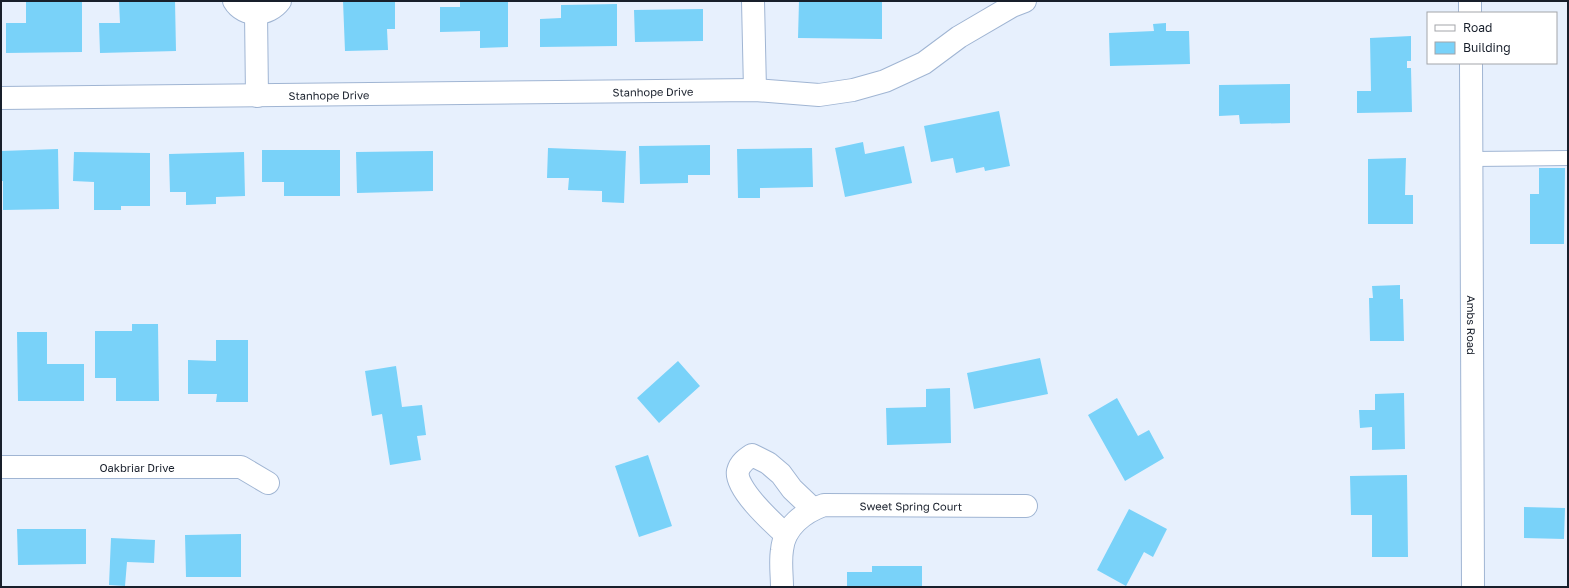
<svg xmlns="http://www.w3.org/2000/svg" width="1569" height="588" font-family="'Golos Text',sans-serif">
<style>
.building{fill:#79d2f9}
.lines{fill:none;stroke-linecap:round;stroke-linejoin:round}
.lane-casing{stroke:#a0b5d3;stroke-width:16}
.street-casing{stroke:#a0b5d3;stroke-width:24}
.secondary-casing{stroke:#a0b5d3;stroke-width:24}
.lane{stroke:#fff;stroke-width:14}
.street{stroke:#fff;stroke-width:22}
.secondary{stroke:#fff;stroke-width:22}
.labels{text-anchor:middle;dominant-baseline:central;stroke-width:3;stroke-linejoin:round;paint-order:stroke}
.street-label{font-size:11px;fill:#181f2b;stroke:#fff}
</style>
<rect width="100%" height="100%" fill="#e7f0fd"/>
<!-- building -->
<path class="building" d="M26,1H82V52L6,53V23H26Z
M119,1H175L176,51L100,53L99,23H120Z
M343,1H395V29H387L388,50L345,51Z
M460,1H508V47L480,48V31L440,32V7H460Z
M799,1H882V39L798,38Z
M617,4V46L540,47V19L561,18V5Z
M703,9V41L635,42L634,10Z
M1166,23V31H1189L1190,64L1110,66L1109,33L1154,31L1153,24Z
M1411,36V61H1407V68H1411L1412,112L1357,113V91H1371L1370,38Z
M1290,84V123L1240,124L1239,115L1219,116V85Z
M999,111L1010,166L985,171L984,167L956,173L953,158L931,162L924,126Z
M863,142L865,154L904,146L912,183L845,197L835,148Z
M710,145V175H688V183L640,184L639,146Z
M548,148L626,151L624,203L602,202V191L568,190L569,178H547Z
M812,148L813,187L760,188V198H738L737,149Z
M58,149L59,209L3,210V181H1V151Z
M262,150H340V196H284V182H262Z
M433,151V191L357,193L356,152Z
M74,152L150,153V206H121V210H94V182L73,181Z
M244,152L245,196L216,197V204L186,205V192H170L169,154Z
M1406,158L1405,195H1413V224H1368V159Z
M1539,168H1565L1564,244H1530V194H1539Z
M1400,285V299H1403L1404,341H1370L1369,298H1373L1372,286Z
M132,324H158L159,401H116V378H95V331H132Z
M17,332H47V364H84V401H18Z
M216,340H248V402H216L217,394H188V360L216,361Z
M1040,358L1048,394L974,409L967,373Z
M678,361L700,386L659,423L637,398Z
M396,366L402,407L422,405L426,435L417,436L421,460L390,465L382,414L372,416L365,371Z
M950,388L951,443L887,445L886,408L926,407V389Z
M1404,393L1405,449L1372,450V427L1360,428L1359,410H1375V394Z
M1117,398L1138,436L1149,430L1164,458L1125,481L1088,415Z
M648,455L672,526L639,537L615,466Z
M1407,475L1408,557H1372V515H1351L1350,476Z
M1524,507L1565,508L1564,539L1524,538Z
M1129,509L1167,529L1153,557L1144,552L1126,586L1097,570Z
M17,529H86V564L18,565Z
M241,534V577H186L185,535Z
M111,538L155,540L154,563L127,562L125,586L109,585Z
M872,566H922V587H847V572H872Z"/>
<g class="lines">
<defs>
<path id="lane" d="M1472,159L1568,158"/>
<g id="street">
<path d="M234,1C244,18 269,16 280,1"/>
<path d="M753,1L755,90"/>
<path d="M256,13L257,96"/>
<path id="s1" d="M1,98L755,90L819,95L853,90L885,81L924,63L959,37L1012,6L1025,1"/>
<path id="s2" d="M1,467H241L268,483"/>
<path d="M786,535C774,524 734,488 738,471C740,463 746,459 752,455L768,463L781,474L792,489L813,509"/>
<path id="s3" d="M782,587C782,575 780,562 782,550C784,527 804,512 824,505L1026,506"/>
</g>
<g id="secondary">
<path d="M1470,1V13"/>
<path id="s4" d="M1471,63L1473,587"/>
</g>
</defs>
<!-- lane casing -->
<use href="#lane" class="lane-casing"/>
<!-- street casing -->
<use href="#street" class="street-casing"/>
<!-- secondary casing -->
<use href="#secondary" class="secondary-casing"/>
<!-- lane -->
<use href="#lane" class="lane"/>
<!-- street -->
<use href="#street" class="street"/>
<!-- secondary -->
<use href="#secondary" class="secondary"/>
</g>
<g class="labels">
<!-- street labels -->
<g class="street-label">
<text stroke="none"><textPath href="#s1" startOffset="652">Stanhope Drive</textPath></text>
<text stroke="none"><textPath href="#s1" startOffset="328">Stanhope Drive</textPath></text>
<text stroke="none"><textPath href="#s4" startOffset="262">Ambs Road</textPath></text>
<text stroke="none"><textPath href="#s2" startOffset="136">Oakbriar Drive</textPath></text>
<text stroke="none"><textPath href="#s3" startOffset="189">Sweet Spring Court</textPath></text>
</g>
</g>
<!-- border -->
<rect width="1569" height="588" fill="none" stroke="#181f2b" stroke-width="4"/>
<!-- legend -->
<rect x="1427" y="12" width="130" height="52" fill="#ffffff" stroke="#a3a5aa"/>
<rect x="1435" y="25" width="20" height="6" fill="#ffffff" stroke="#a3a5aa"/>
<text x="1463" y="32" font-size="12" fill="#181f2b">Road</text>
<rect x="1435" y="42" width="20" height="12" fill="#79d2f9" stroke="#a3a5aa"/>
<text x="1463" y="52" font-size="12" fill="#181f2b">Building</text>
</svg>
